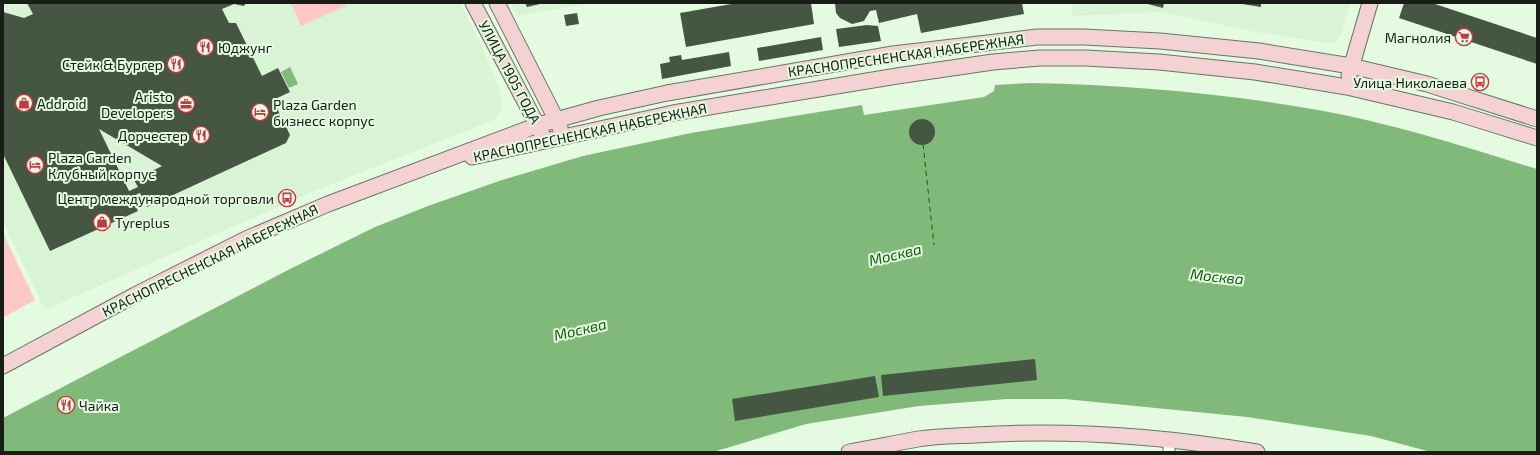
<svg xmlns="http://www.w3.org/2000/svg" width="1540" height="455" font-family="'Exo 2',sans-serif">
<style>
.built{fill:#d8f4d4}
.green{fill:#fec8c7}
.water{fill:#80b979}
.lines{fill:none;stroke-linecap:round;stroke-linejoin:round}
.ferry{stroke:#116109;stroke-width:1;stroke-dasharray:5 4;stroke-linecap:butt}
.building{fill:#455743;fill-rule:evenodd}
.street-casing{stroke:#647862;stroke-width:13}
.secondary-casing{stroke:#647862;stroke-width:17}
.street{stroke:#fff;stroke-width:11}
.secondary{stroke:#f4d1d2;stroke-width:15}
.labels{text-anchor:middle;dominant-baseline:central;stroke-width:4;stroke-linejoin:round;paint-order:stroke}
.poi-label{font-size:14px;fill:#161e15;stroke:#e4fae1;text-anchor:end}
.street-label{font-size:14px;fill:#161e15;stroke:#e4fae1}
.water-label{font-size:15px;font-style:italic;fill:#116109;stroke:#e4fae1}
</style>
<rect width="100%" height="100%" fill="#e4fae1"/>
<!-- built -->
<path class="built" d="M3,3H460L482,47L500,91L502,106L497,118L491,121L300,197L45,310L3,222Z
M511,3H592L518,16Z
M1072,3H1350L1342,33L1337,41L1328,43L1255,32L1162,12L1072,16Z"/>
<!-- green -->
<path class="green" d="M291,3H345L346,6L301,26Z
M3,233L35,300L3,318Z"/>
<!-- water -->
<path class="water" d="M290,67L298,84L289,88L281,72Z
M1031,83C1127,85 1223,93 1318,110C1392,123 1465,147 1537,169V452H1431L1371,436L1247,417L1065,399H1007L919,406L806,424L713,452H3V418L290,269L375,227L428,206L502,180L583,156L691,133L862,105L864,115L984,97L994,91L995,85Z"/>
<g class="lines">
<!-- ferry -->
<path class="ferry" d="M923,144L934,245"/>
</g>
<!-- building -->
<path class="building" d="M27,3H246L244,6L234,4L222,9L229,23H236L262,76L278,68L290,92L273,100L290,135L286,143L147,207L140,193L131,197L138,211L50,251L3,154V12L24,18L33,14ZM99,129L162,166L134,180L138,187L129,191Z
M525,3H540V4L527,7Z
M737,3H811L814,24L686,47L680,13Z
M835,3H1022L1024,14L921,33L917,14L879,23L876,10L870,11L864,21L852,24L840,18L836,13Z
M1144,3H1164L1163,8Z
M1236,3H1261V7Z
M1404,3H1432L1537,38V64L1399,18Z
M577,13L579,24L566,26L564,15Z
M867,25L878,26L881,41L839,47L836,29Z
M821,37L823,50L759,61L757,48Z
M729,52L731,66L662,79L660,64L670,62L669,57L681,55L682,60Z
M909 132a13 13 0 1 1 26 0a13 13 0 1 1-26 0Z
M1035,359L1037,380L883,396L881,375Z
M875,376L879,397L735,421L732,399Z"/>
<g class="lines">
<defs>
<path id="street" d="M1169,452V439"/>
<path id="secondary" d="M473,3L542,134
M497,3L560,127
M1349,75L1370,3
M472,157L673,113L897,76L993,62L1040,58H1085L1159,62L1255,72L1347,87L1453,112L1537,138
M3,366L135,295L246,239L328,204L538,125L599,108L667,93L893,54L1037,37H1084L1160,41L1259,51L1351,66L1427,84L1537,119
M849,452C872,448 895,443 918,439C937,436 956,436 975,435C1070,429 1163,436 1257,452"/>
</defs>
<!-- street casing -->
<use href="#street" class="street-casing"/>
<!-- secondary casing -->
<use href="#secondary" class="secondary-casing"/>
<!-- street -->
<use href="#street" class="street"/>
<!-- secondary -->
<use href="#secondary" class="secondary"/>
</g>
<!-- icons -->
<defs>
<symbol id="supermarket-ring" viewBox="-11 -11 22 22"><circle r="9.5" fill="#e4fae1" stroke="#c63643" stroke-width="1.5"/><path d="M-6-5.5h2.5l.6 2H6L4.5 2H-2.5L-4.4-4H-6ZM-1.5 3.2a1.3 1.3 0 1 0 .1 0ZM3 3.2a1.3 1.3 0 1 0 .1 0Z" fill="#c63643"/></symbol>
<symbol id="restaurant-ring" viewBox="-11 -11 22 22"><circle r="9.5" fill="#e4fae1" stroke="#c63643" stroke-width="1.5"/><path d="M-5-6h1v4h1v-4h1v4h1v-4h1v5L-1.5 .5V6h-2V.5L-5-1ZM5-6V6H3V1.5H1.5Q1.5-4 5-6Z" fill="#c63643"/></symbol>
<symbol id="bus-ring" viewBox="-11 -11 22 22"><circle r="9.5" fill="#e4fae1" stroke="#c63643" stroke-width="1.5"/><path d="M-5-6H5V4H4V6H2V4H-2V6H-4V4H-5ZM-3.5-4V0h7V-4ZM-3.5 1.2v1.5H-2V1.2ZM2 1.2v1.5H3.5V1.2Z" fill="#c63643"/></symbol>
<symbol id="shop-ring" viewBox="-11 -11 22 22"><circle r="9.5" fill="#e4fae1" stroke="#c63643" stroke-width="1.5"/><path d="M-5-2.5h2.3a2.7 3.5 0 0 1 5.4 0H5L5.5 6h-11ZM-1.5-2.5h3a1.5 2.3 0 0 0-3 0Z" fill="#c63643"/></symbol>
<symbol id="office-ring" viewBox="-11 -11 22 22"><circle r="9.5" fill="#e4fae1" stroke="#c63643" stroke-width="1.5"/><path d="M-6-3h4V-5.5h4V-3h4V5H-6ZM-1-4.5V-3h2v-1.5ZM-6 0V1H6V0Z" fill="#c63643"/></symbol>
<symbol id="hotel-ring" viewBox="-11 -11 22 22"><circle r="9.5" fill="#e4fae1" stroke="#c63643" stroke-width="1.5"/><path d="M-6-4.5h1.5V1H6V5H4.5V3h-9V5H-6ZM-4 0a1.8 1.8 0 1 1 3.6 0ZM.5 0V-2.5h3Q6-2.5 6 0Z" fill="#c63643"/></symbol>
</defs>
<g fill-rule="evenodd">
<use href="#supermarket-ring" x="1454" y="27" width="20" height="20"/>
<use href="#restaurant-ring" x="195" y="37" width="20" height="20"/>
<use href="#restaurant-ring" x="166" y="54" width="20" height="20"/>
<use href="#bus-ring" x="1470" y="72" width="20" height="20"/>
<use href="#shop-ring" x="14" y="93" width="20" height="20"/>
<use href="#office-ring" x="176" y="94" width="20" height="20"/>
<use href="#hotel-ring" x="250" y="102" width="20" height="20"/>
<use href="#restaurant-ring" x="191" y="125" width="20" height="20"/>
<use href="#hotel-ring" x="25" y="155" width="20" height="20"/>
<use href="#bus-ring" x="277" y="188" width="20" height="20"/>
<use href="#shop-ring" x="92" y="212" width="20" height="20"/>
<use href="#restaurant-ring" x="56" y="395" width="20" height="20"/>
</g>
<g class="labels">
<!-- poi labels -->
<g class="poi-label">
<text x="1451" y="37">Магнолия</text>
<text x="218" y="47" text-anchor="start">Юджунг</text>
<text x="163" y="64">Стейк &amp; Бургер</text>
<text x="1467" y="82">Улица Николаева</text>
<text x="173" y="96">Aristo<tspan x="173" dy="16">Developers</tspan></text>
<text x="37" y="103" text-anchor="start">Addroid</text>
<text x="273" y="104" text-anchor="start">Plaza Garden<tspan x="273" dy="16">бизнесс корпус</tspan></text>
<text x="188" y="135">Дорчестер</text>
<text x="48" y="157" text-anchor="start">Plaza Garden<tspan x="48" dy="16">Клубный корпус</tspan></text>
<text x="274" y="198">Центр международной торговли</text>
<text x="115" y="222" text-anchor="start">Tyreplus</text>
<text x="79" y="405" text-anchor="start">Чайка</text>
</g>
<!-- street labels -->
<g class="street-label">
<text transform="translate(906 55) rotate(-8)">КРАСНОПРЕСНЕНСКАЯ НАБЕРЕЖНАЯ</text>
<text transform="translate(510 72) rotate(62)">УЛИЦА 1905 ГОДА</text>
<text transform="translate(590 132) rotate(-12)">КРАСНОПРЕСНЕНСКАЯ НАБЕРЕЖНАЯ</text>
<text transform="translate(210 260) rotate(-26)">КРАСНОПРЕСНЕНСКАЯ НАБЕРЕЖНАЯ</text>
</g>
<!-- water labels -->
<g class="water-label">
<text transform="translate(895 254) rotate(-13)">Москва</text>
<text transform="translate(1217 276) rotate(6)">Москва</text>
<text transform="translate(580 329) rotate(-13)">Москва</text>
</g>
</g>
<!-- border -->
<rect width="1540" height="455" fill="none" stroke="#161e15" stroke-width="8"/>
</svg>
